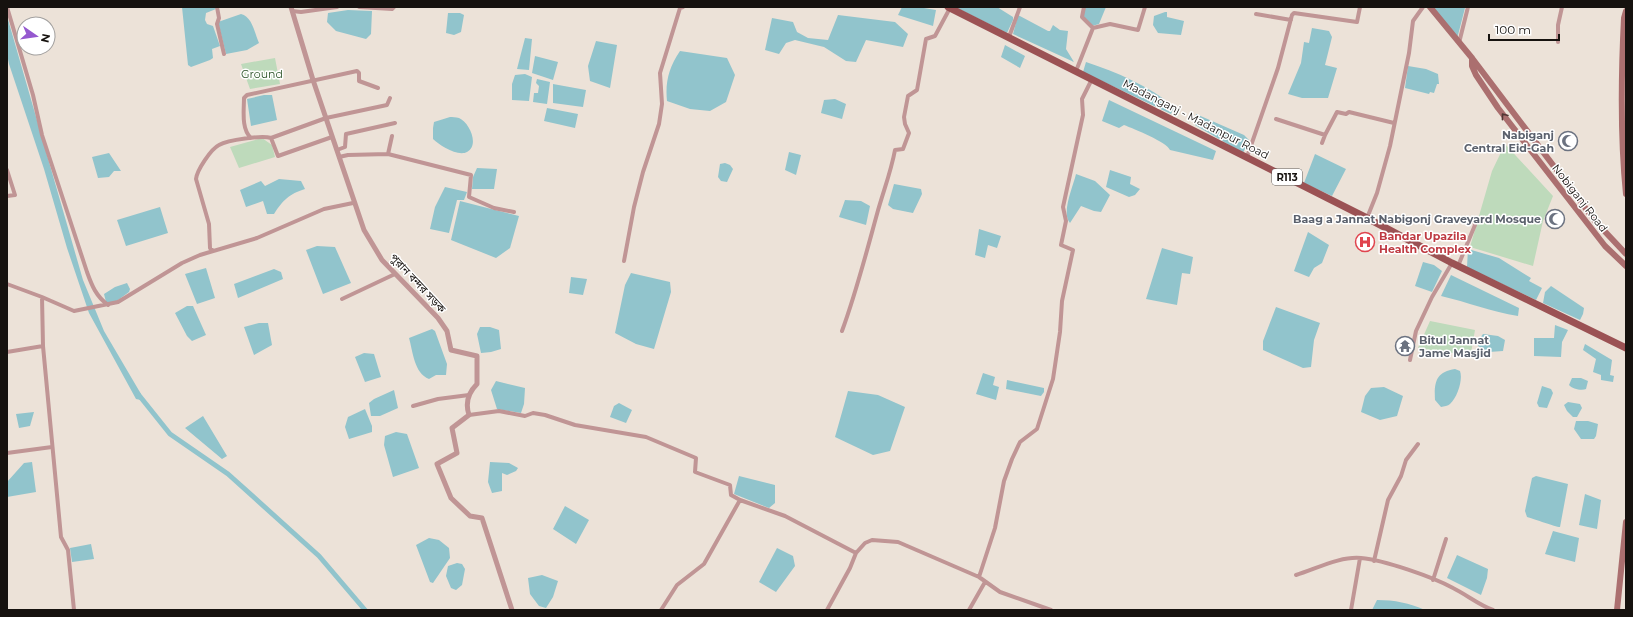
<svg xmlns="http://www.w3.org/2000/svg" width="1633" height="617" font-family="Montserrat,'Noto Sans Bengali',sans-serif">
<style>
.green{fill:#bedabb}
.water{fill:#91c4cc}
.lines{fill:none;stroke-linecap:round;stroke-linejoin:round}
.canal{stroke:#91c4cc;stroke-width:5}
.minor{stroke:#c09595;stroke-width:4}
.tertiary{stroke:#c09595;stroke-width:5}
.secondary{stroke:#ab6f6f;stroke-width:6}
.primary{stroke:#9b5254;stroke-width:7}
.oneway{stroke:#523735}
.labels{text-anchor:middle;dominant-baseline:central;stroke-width:3;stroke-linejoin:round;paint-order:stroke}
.shield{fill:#fff;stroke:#5c5957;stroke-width:1}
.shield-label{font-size:10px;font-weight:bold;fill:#16120f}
.park-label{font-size:11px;fill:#295125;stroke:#fff}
.street-label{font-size:11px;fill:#16120f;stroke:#fff}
.worship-label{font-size:11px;font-weight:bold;fill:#5b616d;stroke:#fff;text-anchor:end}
.health-label{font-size:11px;font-weight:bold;fill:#be3a42;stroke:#fff;text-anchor:start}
</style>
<rect width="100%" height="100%" fill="#ece2d8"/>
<!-- green -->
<path class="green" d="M275,58L280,84L250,89L241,64Z
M262,138L272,145L275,157L239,168L230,147Z
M1505,144L1553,196L1543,221L1533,266L1470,247L1492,171Z
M1430,321L1475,330L1471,353H1446L1418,348Z"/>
<!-- water -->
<path class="water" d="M182,7H215L216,9L206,13L205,20L207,24L213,26L220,46L212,49L213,58L210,60L191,67L188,65Z
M902,7H918L936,10L933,26L898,15Z
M955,7H997L1013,17V20L1007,33Z
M1085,7H1106L1099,24L1092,26L1082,17Z
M1433,7L1465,8L1457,39Z
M348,10L372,11L371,34L366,39L336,31L327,22L328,13Z
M1165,12H1167V17L1184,21L1181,35L1158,33L1153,25L1154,16Z
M448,13H460L464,15L461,32L454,35L446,33Z
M241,14C252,16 255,34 259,43L247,50L226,54L218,22Z
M838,15L895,22L908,34L903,47L866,40L856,62L846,61L824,47L795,40L786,43L779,54L765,50L772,18L793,22L797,32L808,38L828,40Z
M1018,15L1048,31H1050L1053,25L1060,30L1068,31L1066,49L1074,62L1013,34Z
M7,16L83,280L104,331L141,394V400L136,399L89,313L67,248L44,169L9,64L7,54Z
M1312,28L1329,31L1332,37L1325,65L1337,68L1328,98H1302L1288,94L1301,63L1304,42L1309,43Z
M525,38L532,39L529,70L517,69Z
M596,41L617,45L610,88L590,81L588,66Z
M1005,45L1025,56L1020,68L1001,57Z
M680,51L727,58L735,75L726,102L710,111L690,109L667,101C665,82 669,67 680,51Z
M535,56L558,62L553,80L532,73Z
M1086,62C1116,72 1150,86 1174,107L1171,114L1083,72Z
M1408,66L1426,69L1438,74L1439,84H1437L1434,93L1430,92L1429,94L1405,88Z
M525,74L532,77L529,101L512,100V84L515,75Z
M537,79L550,82L547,104L533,102L534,93H538L539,86L536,83Z
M553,84L586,90L583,107L553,103Z
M264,95H272L277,120L251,126L247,99Z
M835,99L846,104L842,119L821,113L824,100Z
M1109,100L1216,151L1213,160L1170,150C1167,142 1134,129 1124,125L1119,128L1102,121Z
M547,108L578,114L575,128L544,121Z
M1196,114L1244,135L1249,140L1243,153L1195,125Z
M450,117C452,117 456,117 459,118C469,122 480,145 467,152C458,157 439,145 433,139V128L434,122Z
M789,152L801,155L796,175L785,170Z
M109,153L121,171H114L109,177L98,178L92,157Z
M1315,154L1346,169L1332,196L1304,183Z
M725,163L730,165L733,169L727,182L721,181L718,177L720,164Z
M477,168L497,169L494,189H472L473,177Z
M1110,170L1131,177L1130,184L1140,189L1135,195L1129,197L1106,187Z
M1076,174L1095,181L1110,195L1101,212L1094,211L1081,206L1070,223C1061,213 1073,187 1076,174Z
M279,179L301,181L305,189C289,194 283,200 274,214H267L263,201L246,207L240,190L261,181L265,186Z
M894,184L921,189L922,194L913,213L893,209L888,205Z
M445,187L467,192L464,200H457L449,233L430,229L435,207Z
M845,200L861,201L870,206L866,225L839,217Z
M460,201L519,216L510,248L496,258L451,240Z
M160,207L168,233L126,246L117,220Z
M979,229L1001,236L997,248L988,245L985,258L975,255Z
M1308,232L1329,245L1322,263L1314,268L1309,277L1294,271Z
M317,246L335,247L351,283L323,294L306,250Z
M1162,248L1193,257L1190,274L1182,273L1177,305L1146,299Z
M1468,249L1499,258L1531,278L1529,281L1542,288L1536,300L1467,267Z
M1423,262L1434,265L1442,271L1432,292L1415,286Z
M206,268L215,298L197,304L185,274Z
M274,269L281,272L283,279L238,298L234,284Z
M631,273L670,282L671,292L654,349L636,344L615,333L625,285Z
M1451,275L1519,308L1518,316C1492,312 1467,302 1441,296Z
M571,277L587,279L583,295L569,293Z
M127,283L130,289L129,292L114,303L106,302L104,294L115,287Z
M1551,286L1584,308L1583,314L1580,320L1543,303L1545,292Z
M187,306H193L206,335L192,341L187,336L175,313Z
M1276,307L1320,323L1314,340L1311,367L1303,368L1263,350V341Z
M259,323H268L272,345L254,355L244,327Z
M1555,325L1568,330L1562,342L1561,357L1534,356V338H1554Z
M480,327H490L499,330L501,349L491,352L481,353L477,334Z
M432,329L435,331L447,364L446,375H436L429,379C414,373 413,352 409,338Z
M1483,334L1498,336L1505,340L1503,351L1489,352L1478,346V341Z
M1585,344L1612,360L1610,375L1614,376L1613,382L1601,380V375L1593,372L1596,359L1583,350Z
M364,353L374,354L381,377L365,382L355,357Z
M1455,369L1460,371C1463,379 1458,397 1450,404C1448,406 1444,406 1441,407L1435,400C1434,382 1436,372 1455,369Z
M983,373L995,377L993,385L999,387L996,400L976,394Z
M1572,378H1581L1588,381L1586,389C1582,391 1572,389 1569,385Z
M1007,380L1044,388V392L1041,396L1006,389Z
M496,381L525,388L524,404L521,413L497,409L491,390Z
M1542,386L1551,389L1553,393L1547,408L1539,407L1537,403Z
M1384,387L1403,396L1397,416L1380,420L1361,412L1365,396L1371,388Z
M394,390L398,408L380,416H371L369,403L374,399Z
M848,391L878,395L905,407L890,451L873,455L835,437Z
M1568,402L1580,404L1582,408L1577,417H1573L1567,411L1564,405Z
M619,403L632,410L626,423L610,417L614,406Z
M365,409L372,426V432L349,439L345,427L348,417Z
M34,412L30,426L19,428L16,414Z
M203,416L227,456L222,459L185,428Z
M1576,421H1588L1598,424L1596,436L1594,439H1581L1574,429Z
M396,432L407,434L419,468L393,477L384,445L385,436Z
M32,462L36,492L7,497V482L24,463Z
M490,462L509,463L518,468L516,471L507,475L502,473V491L492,493L488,482Z
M739,476L775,485V503L769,508L734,494Z
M1536,476L1568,484L1560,527C1555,527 1535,519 1527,517L1525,511L1532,478Z
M1585,494L1601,500L1597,529L1579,525Z
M565,506L589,520L576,544L553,529Z
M1553,531L1579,538L1575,562L1545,554Z
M429,538L439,540L449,548L450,558L433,583L430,582L416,545Z
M91,544L94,559L72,562L70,548Z
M777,548L793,556L795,566L776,592L759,582Z
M1457,555L1488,569L1487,578L1481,595L1447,578Z
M457,563L462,564L465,569L462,585L456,590L451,588L446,576L448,566Z
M542,575L558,581L553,597L546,608L539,606L530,594L528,578Z
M1377,600C1395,600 1409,603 1425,610H1372Z"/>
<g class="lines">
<!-- canal -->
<path class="canal" d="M138,394L170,434L228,474L319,556L365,610"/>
<!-- minor -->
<path class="minor" d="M7,7L33,95L42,135L87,272C92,286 96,296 108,305
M217,7L219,18L217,24L224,54
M359,7L392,9L394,7
M1084,7L1082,17L1093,28
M292,11L301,12L337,7
M1256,14L1291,20
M1009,37L1020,7
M1558,42V25L1562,7
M1459,43L1468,7
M1076,71L1093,28L1110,24L1138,30L1145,7
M1276,119L1325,135L1337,112L1346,114L1349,112L1394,123
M251,138C241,129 244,110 244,98L247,95L357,71L359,73V81L378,88
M271,138L278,156L332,137
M1322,143L1325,135
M337,150L345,147L346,134L395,123
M388,154L471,175L469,197L494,208L514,212
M339,157L348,155L388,154L392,136
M1247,157L1278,68L1292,15L1294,13L1357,22L1360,7
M7,170L15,195L7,196
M1367,218L1377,193L1390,146L1409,53L1413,21L1423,7
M213,251L210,248L209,224L196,179C197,170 211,149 219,145C228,140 262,135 271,138L326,118L387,105L390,98
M624,261L634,207L643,172L659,124L662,104L660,73L680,8L683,7
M1458,266L1475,225L1474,220L1470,219
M7,284L42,297L43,346L61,537L68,550L74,610
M42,297L74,311L118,302L182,263L200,255L257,238L324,209L353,203
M342,299L395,274
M842,331C856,293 866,254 877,214C883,192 891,172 895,150L903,149L909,133L905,124L904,117L908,96L917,90L926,39L935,36L950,8
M7,352L43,346
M1410,360L1416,331L1432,297L1452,263
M413,406L438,399L469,395
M469,415L499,411L525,416L533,413L545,415L575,425L646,437L696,458L695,472L730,485L731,495L740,500L785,516L856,553
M7,453L52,447
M1374,561L1388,500L1401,476L1406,460L1418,444
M1296,575C1316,569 1340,556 1361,558C1384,560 1433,577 1453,588C1467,595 1479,605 1493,610
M979,577L995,528L1004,481L1012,459L1020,442L1037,429L1053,379L1060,332L1062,301L1073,250L1061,245L1066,221L1063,207L1083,115L1082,99L1092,79
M1433,580L1446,539
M661,610L677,585L704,564L740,500
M827,610L850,568L856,553L865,543L872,540L898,542L979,577L1000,592L1051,610
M969,610L985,582
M1351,610L1360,558"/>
<!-- tertiary -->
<path class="tertiary" d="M291,7L313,80L364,230L382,260L438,318L447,331L451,350L477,356V384C468,393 465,403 469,415L452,428L457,453L437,464L451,498L470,516L482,518L512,610"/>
<!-- secondary -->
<path class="secondary" d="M1430,7L1472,58L1596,222L1626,254
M1626,11L1624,18C1621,77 1620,135 1626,194
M1472,58V66L1476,75L1498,108L1605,246L1626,266
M1617,610L1626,522"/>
<!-- primary -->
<path class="primary" d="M948,7L1367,218L1452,263L1626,348"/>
</g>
<!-- one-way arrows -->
<defs><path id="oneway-chevron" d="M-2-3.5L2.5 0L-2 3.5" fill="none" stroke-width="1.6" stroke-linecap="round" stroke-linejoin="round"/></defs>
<use class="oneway" href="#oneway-chevron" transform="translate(1504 116) rotate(-128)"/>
<!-- icons -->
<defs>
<symbol id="mosque-ring" viewBox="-11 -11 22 22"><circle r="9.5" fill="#fff" stroke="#6b7280" stroke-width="1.5"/><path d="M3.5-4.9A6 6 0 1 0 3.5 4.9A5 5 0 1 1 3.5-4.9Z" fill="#6b7280"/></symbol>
<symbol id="hospital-ring" viewBox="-11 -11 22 22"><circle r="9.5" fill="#fff" stroke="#e0444e" stroke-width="1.5"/><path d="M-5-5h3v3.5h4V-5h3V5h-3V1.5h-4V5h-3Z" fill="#e0444e"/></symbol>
<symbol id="temple-ring" viewBox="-11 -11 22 22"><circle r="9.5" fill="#fff" stroke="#6b7280" stroke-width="1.5"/><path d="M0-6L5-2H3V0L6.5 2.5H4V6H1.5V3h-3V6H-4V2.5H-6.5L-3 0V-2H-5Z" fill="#6b7280"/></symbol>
</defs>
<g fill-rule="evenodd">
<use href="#mosque-ring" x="1557" y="130" width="22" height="22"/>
<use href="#mosque-ring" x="1544" y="208" width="22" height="22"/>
<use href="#hospital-ring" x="1354" y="231" width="22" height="22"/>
<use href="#temple-ring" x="1394" y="335" width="22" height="22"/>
</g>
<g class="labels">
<!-- shield labels -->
<rect class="shield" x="1272" y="169" width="30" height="16" rx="3"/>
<g class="shield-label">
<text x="1287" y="177">R113</text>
</g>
<!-- park labels -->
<g class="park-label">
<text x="262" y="74">Ground</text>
</g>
<!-- street labels -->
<g class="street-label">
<text transform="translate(1196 119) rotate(27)">Madanganj - Madanpur Road</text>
<text transform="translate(1580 198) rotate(52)">Nobiganj Road</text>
<text transform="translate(418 283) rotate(47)">পুরান বন্দর সড়ক</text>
</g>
<!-- worship labels -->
<g class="worship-label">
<text x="1554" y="135">Nabiganj<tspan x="1554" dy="13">Central Eid-Gah</tspan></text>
<text x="1541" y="219">Baag a Jannat Nabigonj Graveyard Mosque</text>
<text x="1419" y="340" text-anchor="start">Bitul Jannat<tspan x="1419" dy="13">Jame Masjid</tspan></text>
</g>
<!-- health labels -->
<g class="health-label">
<text x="1379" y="236">Bandar Upazila<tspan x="1379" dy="13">Health Complex</tspan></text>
</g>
</g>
<!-- border -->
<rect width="1633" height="617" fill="none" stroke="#16120f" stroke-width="16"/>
<!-- north arrow -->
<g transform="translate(36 36) rotate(103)"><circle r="19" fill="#ffffff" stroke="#a2a09f"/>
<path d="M0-3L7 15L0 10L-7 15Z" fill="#9558cf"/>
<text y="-6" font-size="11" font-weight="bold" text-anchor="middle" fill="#16120f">N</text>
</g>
<!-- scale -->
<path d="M1489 34v6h70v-6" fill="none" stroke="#16120f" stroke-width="2"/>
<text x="1495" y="34" font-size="12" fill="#16120f" stroke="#ffffff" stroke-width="3" paint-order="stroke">100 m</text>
</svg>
